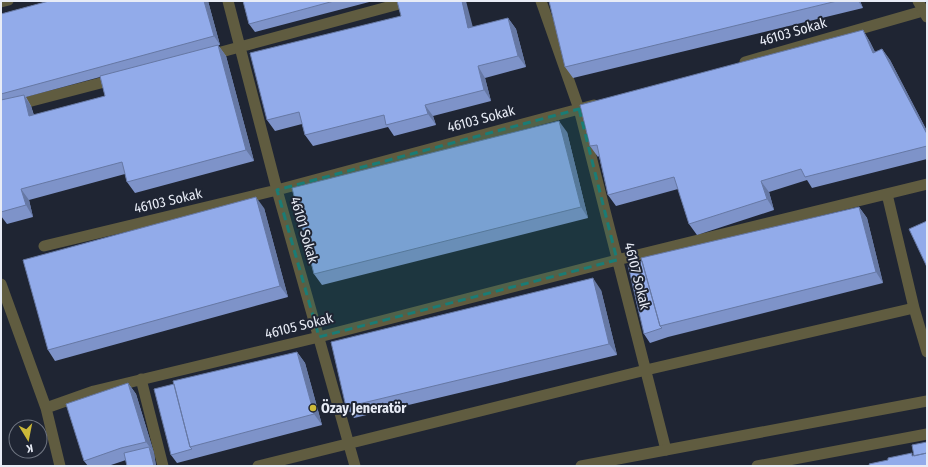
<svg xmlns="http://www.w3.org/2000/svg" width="928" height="467" font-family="'Fira Sans Condensed',sans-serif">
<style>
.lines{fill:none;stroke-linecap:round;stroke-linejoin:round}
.service{stroke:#605c40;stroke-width:9}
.minor{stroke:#605c40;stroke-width:11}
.tertiary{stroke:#605c40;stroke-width:11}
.wall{fill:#7e93c9;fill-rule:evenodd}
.shaded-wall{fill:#6678a4}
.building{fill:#92abea;stroke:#6678a4}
.marked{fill:#1a7c75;fill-opacity:0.2;stroke:#1a7c75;stroke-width:3;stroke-dasharray:8 5;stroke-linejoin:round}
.poi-dot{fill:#ccb939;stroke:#1f2533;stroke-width:1.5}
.labels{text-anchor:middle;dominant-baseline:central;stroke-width:4;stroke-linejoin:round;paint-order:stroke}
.street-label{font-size:14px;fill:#e8ecf6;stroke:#1f2533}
.poi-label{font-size:14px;font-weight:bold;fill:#e8ecf6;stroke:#1f2533;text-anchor:start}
</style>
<rect width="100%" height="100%" fill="#1f2533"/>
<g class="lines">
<!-- service -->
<path class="service" d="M1,3L9,1"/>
<!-- minor -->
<path class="minor" d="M228,1L277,190L355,466
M541,1L579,109L666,450
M210,55L410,1
M745,62L923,11
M1,109L116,79
M887,194L914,308L927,352
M44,246L277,190L594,105
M1,284L46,408
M141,379L163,466
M60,466L46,408L94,391L319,337L617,260L927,184
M258,466L646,370L914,308"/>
<!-- tertiary -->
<path class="tertiary" d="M918,1L927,17
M581,466L927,401
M757,466L927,434"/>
</g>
<!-- wall -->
<path class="wall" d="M49,1H208L220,45H218L226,56L254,161L135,193L127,182L125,174L29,200L33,217L7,224L1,216V14ZM100,77L105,96L34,115L31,106L26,97Z
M243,1H373L255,32L249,24Z
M549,1H860L863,8L573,78L565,67Z
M508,18L516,29L526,67L485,78L491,101L433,116L436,125L394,136L388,127L313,146L305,135L302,124L275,131L267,120L473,27Z
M863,30L870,42L875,52L882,49L890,60L927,131V159L812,188L807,180L769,192L774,210L697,235L689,224L678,189L616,206L608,195L599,156L598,157L590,146Z
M567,132L588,218L322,285L314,274Z
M859,207L867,218L883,283L668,337L650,343L644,334Z
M264,208L288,297L55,361L48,350Z
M601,290L617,355L354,418L346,407Z
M297,352L305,363L322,425L177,463L171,455Z
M128,383L136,394L154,453L156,466H127L126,460L108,466H88L84,461Z"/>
<!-- shaded-wall -->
<path class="shaded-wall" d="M204,1H208L220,45L214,36Z
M462,1H466L476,39L468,28Z
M858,1H860L863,8Z
M508,18L516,29L526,67L518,56Z
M863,30L870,42L881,64L873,53Z
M218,45L226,56L254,161L246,150Z
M882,49L890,60L927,131V134Z
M478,66L485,78L491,101L484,90Z
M24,95L31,106L37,127L29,116Z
M425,105L433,116L436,125L428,114Z
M559,121L567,132L588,218L581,207Z
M761,181L769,192L774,210L767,199Z
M21,189L29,200L33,217L26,205Z
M256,197L264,208L288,297L280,286Z
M859,207L867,218L883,283L876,272Z
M593,278L601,290L617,355L609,344Z
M297,352L305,363L322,425L314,414Z
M128,383L136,394L154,453L146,442Z
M149,447L154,453L156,466H154Z"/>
<!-- building -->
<path class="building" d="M49,1H204L214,36L1,94V14Z
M243,1H334L249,24Z
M397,1H462L468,28L508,18L518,56L478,66L484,90L425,105L428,114L386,125L384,115L305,135L299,112L267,120L250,53L401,16Z
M549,1H837L565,67Z
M863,30L873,53L882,49L927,134V146L805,177L801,169L761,181L767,199L689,224L674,177L608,195L597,145L590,146L580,105Z
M218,45L246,150L127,182L122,162L21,189L26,205L1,212V100L24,95L29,116L105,96L100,76Z
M559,121L581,207L314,274L292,188Z
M256,197L280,286L48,350L23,260Z
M859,207L876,272L660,326L641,258Z
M927,221V267L909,229Z
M642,261L660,326L662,328L644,334L628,265Z
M593,278L609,344L346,407L331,342Z
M297,352L314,414L190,447L173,381Z
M128,383L146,442L121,448L84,461L66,404Z
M174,384L190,447L192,449L171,455L154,389Z
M927,442V453L914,456L912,445Z
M149,447L154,466H127L124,453Z
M912,453V456L927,453V466H870L869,464L888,460V458Z"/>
<!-- marked area -->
<path class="marked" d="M579,109L617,260L319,337L277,190Z"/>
<!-- markers -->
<circle class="poi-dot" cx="313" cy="408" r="4"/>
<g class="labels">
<!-- street labels -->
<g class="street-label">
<text transform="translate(793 32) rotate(-16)">46103 Sokak</text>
<text transform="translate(481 119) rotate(-15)">46103 Sokak</text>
<text transform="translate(168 201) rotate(-13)">46103 Sokak</text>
<text transform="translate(304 230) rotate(74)">46101 Sokak</text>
<text transform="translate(637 276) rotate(76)">46107 Sokak</text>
<text transform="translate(299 326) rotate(-14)">46105 Sokak</text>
</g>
<!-- poi labels -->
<g class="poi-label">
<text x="321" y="408">Özay Jeneratör</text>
</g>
</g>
<!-- border -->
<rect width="928" height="467" fill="none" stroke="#e8ecf6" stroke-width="4"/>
<!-- north arrow -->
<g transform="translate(28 439) rotate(170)"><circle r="19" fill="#1f2533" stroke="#6f7581"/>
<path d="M0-3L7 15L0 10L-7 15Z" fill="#ccb939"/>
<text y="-6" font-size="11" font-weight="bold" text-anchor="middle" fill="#e8ecf6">K</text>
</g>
</svg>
